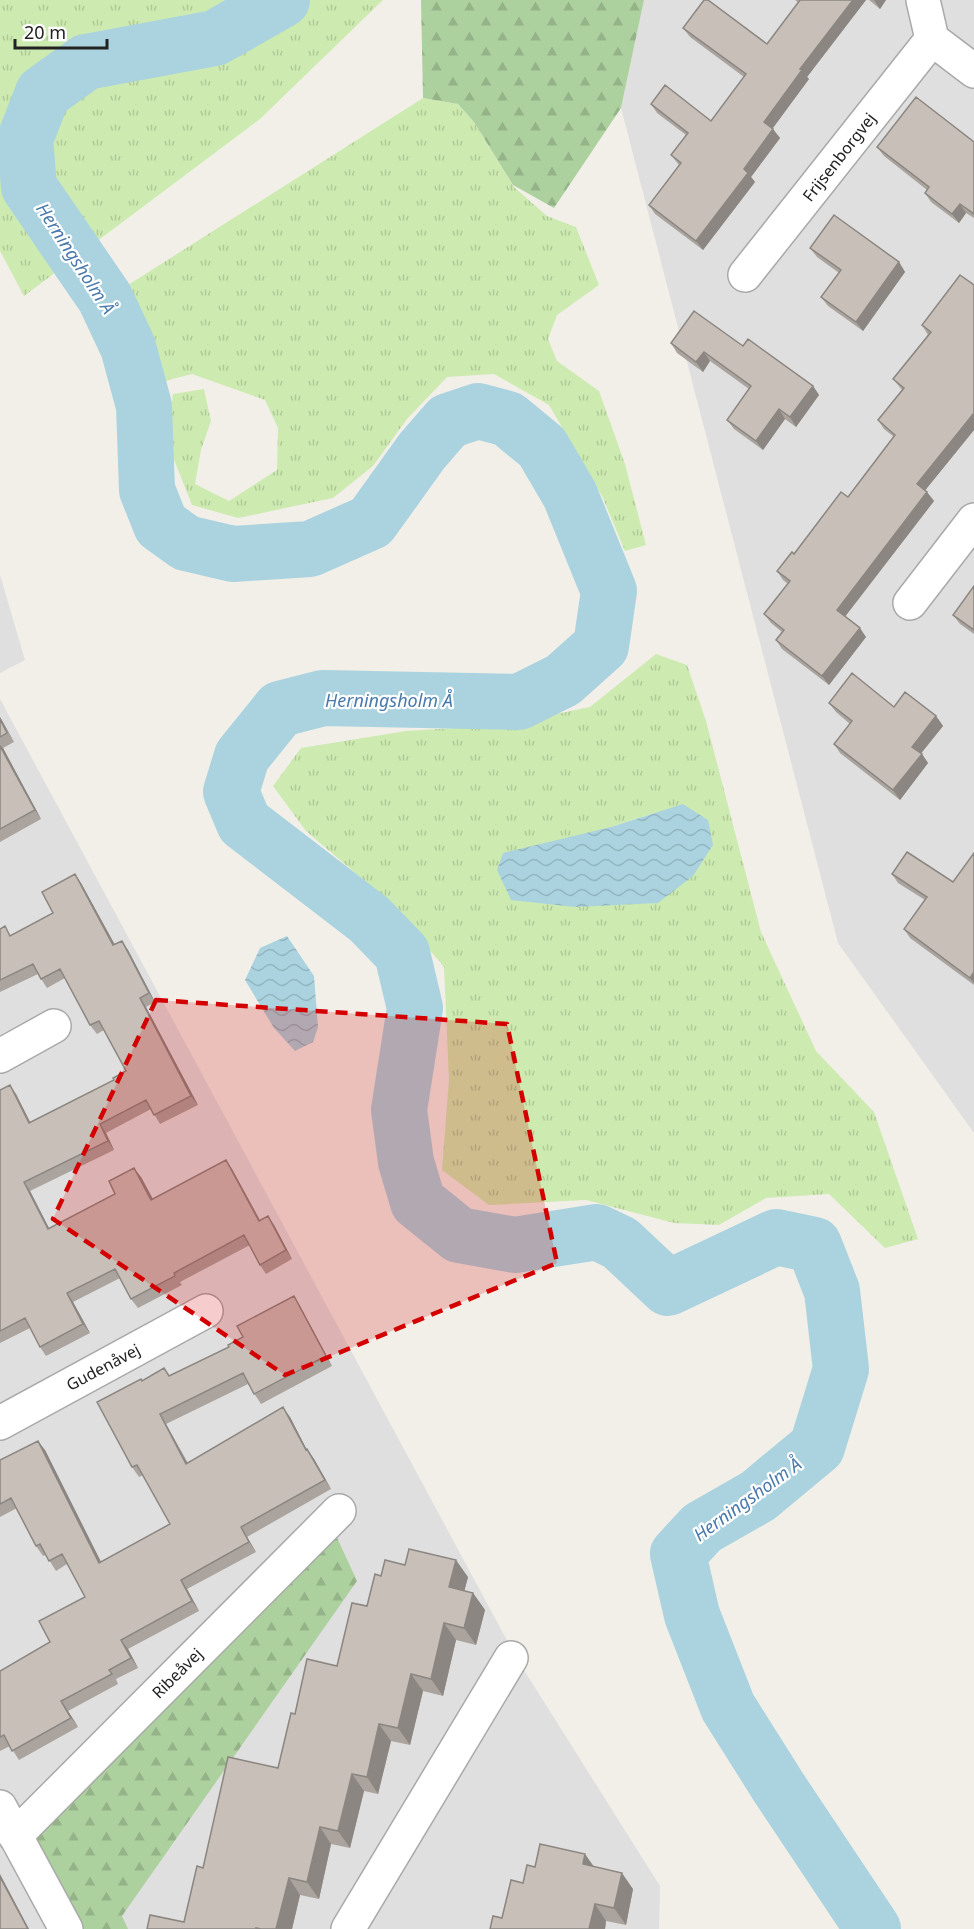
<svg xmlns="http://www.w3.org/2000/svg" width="974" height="1929" font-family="'Noto Sans',sans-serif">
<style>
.residential{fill:#e0dfdf}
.grass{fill:url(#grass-tufts);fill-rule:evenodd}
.forest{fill:url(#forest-firs)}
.water{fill:url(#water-waves)}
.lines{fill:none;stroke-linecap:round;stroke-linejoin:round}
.stream{stroke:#aad3df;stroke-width:9}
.river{stroke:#aad3df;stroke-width:56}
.minor-casing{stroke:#a9a9a9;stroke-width:36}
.minor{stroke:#fff;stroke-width:33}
.wall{fill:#aba49e}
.shaded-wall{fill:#8b8681}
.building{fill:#c7bfb8;stroke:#8b8681;stroke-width:1.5}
.marked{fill:#d40000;fill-opacity:0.2;stroke:#d40000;stroke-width:4.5;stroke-dasharray:12 8;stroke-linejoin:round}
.labels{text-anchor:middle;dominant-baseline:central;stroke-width:4.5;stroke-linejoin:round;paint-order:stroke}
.street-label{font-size:16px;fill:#222;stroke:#fff}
.water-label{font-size:18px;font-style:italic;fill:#4a7aab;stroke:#fff}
</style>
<defs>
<pattern id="grass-tufts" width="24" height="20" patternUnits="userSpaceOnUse" patternTransform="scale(1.5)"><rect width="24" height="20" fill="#cdebb0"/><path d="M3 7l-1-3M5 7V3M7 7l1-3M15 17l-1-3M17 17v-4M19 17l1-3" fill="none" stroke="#b0c997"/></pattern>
<pattern id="forest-firs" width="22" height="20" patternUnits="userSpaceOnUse" patternTransform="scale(1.5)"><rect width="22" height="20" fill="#add19e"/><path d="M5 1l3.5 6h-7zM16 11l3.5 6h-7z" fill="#95b388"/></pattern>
<pattern id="water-waves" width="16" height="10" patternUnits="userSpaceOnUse" patternTransform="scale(1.5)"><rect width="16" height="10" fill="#aad3df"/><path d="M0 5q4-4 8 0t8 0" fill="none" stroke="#92b5bf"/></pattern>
</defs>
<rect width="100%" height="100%" fill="#f2efe9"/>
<!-- residential -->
<path class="residential" d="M644,0H974V1133L838,943L621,108Z
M0,575L25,660L0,673Z
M0,699L517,1659L660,1886L659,1929H0Z"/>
<!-- grass -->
<path class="grass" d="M0,0H383L260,119L24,296L0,251Z
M423,98L458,104L474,122L514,187L547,216L576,227L599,285L557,315L548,339L557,361L599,391L625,464L646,545L625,551L602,496L549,405L494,374L447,377L407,419L373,466L333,498L238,518L192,505L167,442L173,394L204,389L211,421L201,450L195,484L229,501L277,470L278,428L265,400L192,374L165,381L128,285Z
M656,654L687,665L706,721L761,932L816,1051L874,1112L918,1239L885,1248L829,1194L766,1198L719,1225L674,1223L586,1200L489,1205L442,1170L449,1080L444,967L387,900L306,831L273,786L301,748L406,731L503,725L590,707ZM654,813L713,845L611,827Z"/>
<!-- forest -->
<path class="forest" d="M421,0H644L621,108L554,208L513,185L474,122L458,104L423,98Z
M333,1529L357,1581L122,1916L128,1929H77L25,1834Z"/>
<!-- water -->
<path class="water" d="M683,804L708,820L713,845L693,876L658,903L575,907L511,900L497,870L503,853L611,827Z
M287,936L314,976L318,1027L313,1042L295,1051L274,1028L245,980L260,948Z"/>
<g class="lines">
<!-- stream -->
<path class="stream" d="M849,1929L858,1907"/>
<!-- river -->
<path class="river" d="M282,0L215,38L86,62L43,93L25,139L29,187L105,298L128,347L144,406L147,490L161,525L186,543L233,554L310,549L371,522L422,451L448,421L478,411L508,419L542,447L570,495L609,591L601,646L563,680L519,702L323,698L280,709L242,756L231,792L244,823L369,919L402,953L415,1008L399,1110L406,1162L418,1202L459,1235L515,1245L597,1232L620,1243L668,1288L776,1237L814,1245L832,1291L841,1369L817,1447L758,1496L702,1528L678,1554L692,1615L728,1707L779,1788L873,1929"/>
<defs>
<path id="minor" d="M923,0L932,39
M745,275L932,39L974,71
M910,603L974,520
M0,1056L54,1026
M0,1423L206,1311
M0,1807L66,1929
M15,1836L339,1511
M348,1929L511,1658"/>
</defs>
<!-- minor casing -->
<use href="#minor" class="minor-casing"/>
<!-- minor -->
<use href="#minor" class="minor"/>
</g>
<!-- wall -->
<path class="wall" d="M795,0H866L807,77L809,79L772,129L780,138L751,177L755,182L703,250L655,214L649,205L679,165L671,155L686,135L657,113L651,104L711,121L744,77L690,37L683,28L767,44L799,3Z
M869,0H886L880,9Z
M974,142V218L966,213L959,223L931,202L925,193L927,190L884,156L877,147Z
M810,248L899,262L905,272L863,331L828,306L821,297L839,273L817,257Z
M974,285V430L925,490L934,501L845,617L866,637L829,685L782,649L776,640L782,632L771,623L764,614L788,584L783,580L777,571L848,497L894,437L884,429L878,420L902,390L893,379L928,335L922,325Z
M671,343L743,346L813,386L819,395L796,427L785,419L763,450L734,429L727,420L749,389L710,361L703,372L677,353Z
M974,586V634L960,624L953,615Z
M829,703L894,707L936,716L943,726L921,753L928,763L900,800L840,753L834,744L850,724L836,712Z
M0,717L14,742L3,748L41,819L0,842Z
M974,853V985L910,938L904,929L925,900L898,883L892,874L953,882Z
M81,883L114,944L128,950L155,1002L146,1007L198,1105L160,1124L151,1109L106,1133L114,1150L30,1191L49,1228L115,1194L141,1177L153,1199L232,1169L260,1220L274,1225L292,1259L266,1274L260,1265L250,1245L180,1282L182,1285L138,1308L131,1299L120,1278L73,1302L90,1333L46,1356L40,1347L30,1328L0,1343V1090L16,1094L30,1122L114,1080L126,1071L104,1030L97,1034L90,1025L65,978L47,988L38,974L0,992V929L12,936L53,913Z
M294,1296L300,1306L332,1366L261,1404L248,1384L166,1424L188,1463L290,1417L307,1450L314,1459L331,1489L247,1537L256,1552L187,1589L199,1611L128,1649L138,1668L116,1679L118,1684L68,1711L78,1727L19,1760L10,1746L0,1751V1671L50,1642L85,1597L67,1564L56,1571L46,1555L43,1556L36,1546L17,1508L0,1517V1460L45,1450L101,1562L170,1524L143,1475L139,1477L132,1467L142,1381L164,1368L170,1376L229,1347Z
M405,1565L468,1577L464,1591L473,1593L485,1610L476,1645L456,1640L443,1696L423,1691L410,1745L391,1741L378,1794L364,1791L350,1848L331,1844L319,1899L300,1895L292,1929H147L184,1922L203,1868L278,1768L295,1714L337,1666L367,1606L381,1576Z
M594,1867L633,1889L626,1925L606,1921L605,1929H490L502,1918L523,1883Z"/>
<!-- shaded-wall -->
<path class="shaded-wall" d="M853,0H866L807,77L809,79L770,132L764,122L800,69Z
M874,0H886L880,9Z
M773,129L780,138L751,177L755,182L703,250L696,241L744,169Z
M960,204L966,213L959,223L952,214Z
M899,262L905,272L863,331L856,322Z
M704,352L710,361L703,372L696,362Z
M813,386L819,395L796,427L790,417Z
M779,409L785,419L763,450L756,441Z
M974,413V430L923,493L917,484Z
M927,492L934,501L843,619L837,610Z
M860,628L866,637L829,685L822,676Z
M936,716L943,726L919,756L912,747Z
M0,717L14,742L0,719Z
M0,745L3,748L41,819L35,810L0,746Z
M922,754L928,763L900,800L893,790Z
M75,874L81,883L120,954L113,945Z
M122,941L128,950L155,1002L149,993Z
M974,972V983L970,978Z
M140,998L146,1007L198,1105L191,1096Z
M10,1085L16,1094L35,1132L29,1123Z
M100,1124L106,1133L114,1150L108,1141Z
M226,1160L232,1169L265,1230L259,1221Z
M134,1168L141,1177L158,1209L151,1200Z
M24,1182L30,1191L54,1238L48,1229Z
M268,1216L274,1225L292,1259L286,1250Z
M67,1293L73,1302L90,1333L83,1324Z
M294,1296L300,1306L332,1366L326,1356Z
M283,1407L290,1417L312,1460L306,1450Z
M160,1414L166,1424L193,1474L186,1464Z
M38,1441L45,1450L106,1572L99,1563Z
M307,1449L314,1459L331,1489L325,1480Z
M241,1527L256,1552L249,1542Z
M456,1560L468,1577L461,1604L449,1587Z
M181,1580L187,1589L199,1611L192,1601Z
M473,1593L485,1610L476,1645L464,1628Z
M444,1623L456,1640L443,1696L431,1679Z
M121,1640L128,1649L138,1668L131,1658Z
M411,1674L423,1691L410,1745L398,1728Z
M61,1701L68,1711L78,1727L71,1718Z
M379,1724L391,1741L378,1794L367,1777Z
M352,1774L364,1791L350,1848L338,1831Z
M320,1827L331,1844L319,1899L307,1882Z
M585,1854L597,1871L583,1864Z
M622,1873L633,1889L626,1925L614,1908Z
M0,1874L29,1929H28L0,1877Z
M289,1878L300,1895L292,1929H276Z
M595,1904L606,1921L605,1929H589Z"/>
<!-- building -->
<path class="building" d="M704,0H708L767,44L800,0H853L800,69L802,70L764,122L773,129L744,169L748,173L696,241L649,205L681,163L671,155L688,133L651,104L665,85L711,121L746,74L683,28Z
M916,97L974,142V214L960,204L952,214L925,193L929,187L877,147Z
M834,215L899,262L856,322L821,297L841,270L810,248Z
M960,275L974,285V413L917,484L927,492L837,610L860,628L822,676L776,640L784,630L764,614L790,581L777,571L792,552L794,554L841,492L848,497L895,435L878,420L904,388L893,379L931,332L922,325Z
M694,311L743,346L748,339L813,386L790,417L779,409L756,441L727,420L751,386L704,352L696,362L671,343Z
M974,586V630L953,615Z
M852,673L894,707L905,692L936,716L912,747L922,754L893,790L834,744L852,721L829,703Z
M0,719L7,733L0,737Z
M0,746L35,810L0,829Z
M907,852L953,882L974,853V972L970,978L904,929L927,897L892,874Z
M75,874L113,945L122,941L149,993L140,998L191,1096L154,1115L146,1100L100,1124L108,1141L24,1182L48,1229L115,1194L109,1181L134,1168L151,1200L226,1160L259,1221L268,1216L286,1250L260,1265L244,1235L174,1273L175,1276L131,1299L115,1269L67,1293L83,1324L40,1347L25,1318L0,1331V1090L10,1085L29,1123L114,1080L113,1078L126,1071L99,1021L90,1025L60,969L41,979L33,964L0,980V929L5,926L10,936L53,913L42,892Z
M294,1296L326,1356L254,1394L243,1373L160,1414L186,1464L283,1407L306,1450L307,1449L325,1480L241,1527L249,1542L181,1580L192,1601L121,1640L131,1658L109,1670L112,1674L61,1701L71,1718L12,1751L4,1735L0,1737V1671L50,1642L39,1621L85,1597L62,1554L49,1561L40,1544L36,1546L11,1498L0,1504V1460L38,1441L99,1563L170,1524L137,1465L132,1467L97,1402L141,1379L142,1381L164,1368L169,1376L229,1347L228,1345L243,1337L237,1326Z
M409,1549L456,1560L449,1587L473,1593L464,1628L444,1623L431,1679L411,1674L398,1728L379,1724L367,1777L352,1774L338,1831L320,1827L307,1882L289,1878L276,1929H261L256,1928V1929H147L150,1915L184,1922L197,1866L203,1868L228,1757L278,1768L291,1713L295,1714L307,1659L337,1666L352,1603L367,1606L375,1574L381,1576L385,1560L405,1565Z
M540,1844L585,1854L583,1864L622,1873L614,1908L595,1904L589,1929H490L493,1916L502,1918L511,1880L523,1883L527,1865L535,1867Z
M0,1877L28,1929H0Z"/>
<!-- marked area -->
<path class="marked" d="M156,1000L507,1024L557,1263L285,1375L53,1219Z"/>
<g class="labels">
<!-- street labels -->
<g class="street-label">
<text transform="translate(839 157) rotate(-52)">Frijsenborgvej</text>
<text transform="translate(103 1367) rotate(-28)">Gudenåvej</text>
<text transform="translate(177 1673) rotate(-45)">Ribeåvej</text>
</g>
<!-- water labels -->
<g class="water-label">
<text transform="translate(76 258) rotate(57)">Herningsholm Å</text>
<text x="389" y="700">Herningsholm Å</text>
<text transform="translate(747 1499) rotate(-36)">Herningsholm Å</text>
</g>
</g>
<!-- scale -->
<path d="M15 39v9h92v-9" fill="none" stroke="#222222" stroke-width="3"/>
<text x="24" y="39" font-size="18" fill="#222222" stroke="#ffffff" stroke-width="4.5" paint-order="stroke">20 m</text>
</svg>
